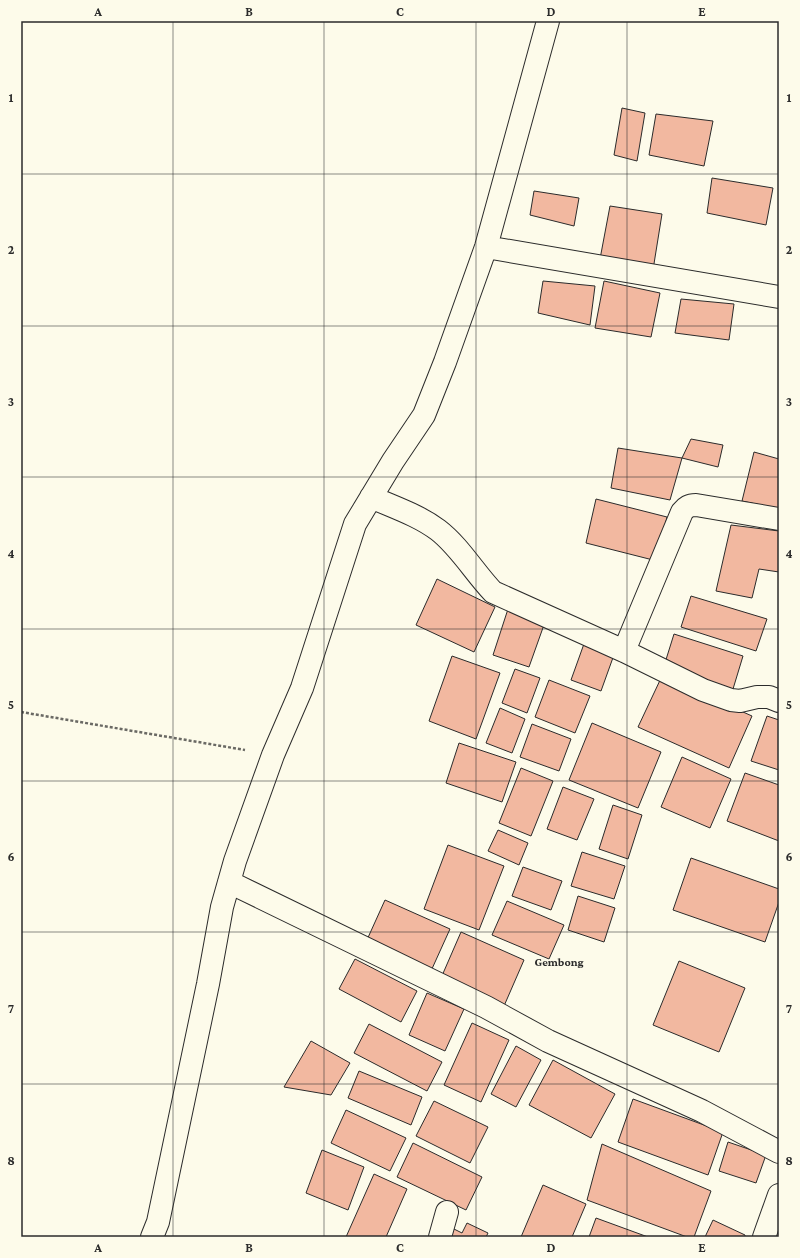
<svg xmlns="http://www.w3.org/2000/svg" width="800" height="1258" font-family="'Crimson Pro',serif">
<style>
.building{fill:#f2b8a0;stroke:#2b2b2b}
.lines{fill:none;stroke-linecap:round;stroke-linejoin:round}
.street-casing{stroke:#2b2b2b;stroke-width:24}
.path{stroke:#6a6964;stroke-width:2.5;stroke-dasharray:3 2;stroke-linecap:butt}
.street{stroke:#fdfbea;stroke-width:22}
.grid{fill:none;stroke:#2b2b2b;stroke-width:1;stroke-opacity:0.55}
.labels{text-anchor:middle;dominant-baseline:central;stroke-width:3;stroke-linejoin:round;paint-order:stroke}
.quarter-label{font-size:12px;font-weight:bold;fill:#2b2b2b;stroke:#fdfbea}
.neatline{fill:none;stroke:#2b2b2b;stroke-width:1.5}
.grid-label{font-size:13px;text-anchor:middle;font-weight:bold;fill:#2b2b2b}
</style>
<rect width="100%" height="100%" fill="#fdfbea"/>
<!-- building -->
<path class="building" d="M622,108L645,113L637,161L614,155Z
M656,114L713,121L704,166L649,155Z
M712,178L773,188L766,225L707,213Z
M534,191L579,198L574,226L530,215Z
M610,206L662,214L653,270L600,259Z
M543,281L595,286L590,325L538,313Z
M604,281L660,293L651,337L595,328Z
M681,299L734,304L729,340L675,333Z
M691,439L723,445L718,467L682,458Z
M618,448L682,458L670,500L611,488Z
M754,452L779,459V509L742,501Z
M596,499L667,517L657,561L586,543Z
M731,525L779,531V572L759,569L752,598L716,591Z
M437,579L495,607L474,652L416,625Z
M691,596L767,619L756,651L681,627Z
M508,609L545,622L529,667L493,655Z
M674,634L743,656L733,689L664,666Z
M585,641L615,652L601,691L571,680Z
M452,656L500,673L476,739L429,721Z
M515,669L540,678L527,713L502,703Z
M662,676L752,716L729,768L638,727Z
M549,680L590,696L575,733L535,717Z
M500,708L525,719L512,753L486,743Z
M767,716L779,720V770L751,761Z
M592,723L661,752L638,808L569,780Z
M532,724L571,739L559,771L520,757Z
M459,743L516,762L502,802L446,783Z
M682,757L731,779L710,828L661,807Z
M521,768L553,781L531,836L499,823Z
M745,773L779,785V841L727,821Z
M563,787L594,799L577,840L547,829Z
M613,805L642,815L628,859L599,849Z
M498,830L528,843L519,865L488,851Z
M448,845L504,866L479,930L424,909Z
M582,852L625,866L614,899L571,886Z
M691,858L779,889V902L765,942L673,910Z
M523,867L562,881L551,910L512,896Z
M578,896L615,908L604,942L568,930Z
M385,900L450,929L431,971L366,942Z
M507,901L564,925L549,959L492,935Z
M461,932L524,960L504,1006L441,978Z
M355,959L417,991L401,1022L339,989Z
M679,961L745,988L719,1052L653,1025Z
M427,993L464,1009L445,1051L409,1035Z
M472,1023L509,1040L481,1102L444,1085Z
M369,1024L442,1062L427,1091L354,1053Z
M311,1041L350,1063L331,1095L284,1087Z
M516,1046L541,1060L516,1107L491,1094Z
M553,1060L615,1094L591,1138L529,1105Z
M359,1071L422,1097L411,1125L348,1098Z
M633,1099L723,1132L708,1175L618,1142Z
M434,1101L488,1127L470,1163L416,1136Z
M346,1110L406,1138L390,1171L331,1143Z
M728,1142L766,1155L756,1183L719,1171Z
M413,1143L482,1177L466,1210L397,1177Z
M602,1144L711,1191L694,1237H687L587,1200Z
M322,1150L364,1167L348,1210L306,1193Z
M374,1174L407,1189L386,1237H346Z
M543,1185L586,1204L572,1237H521Z
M596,1218L648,1237H589Z
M713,1220L745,1235V1237H705Z
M467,1223L488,1233L486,1237H446L450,1227L462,1233Z"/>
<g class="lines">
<defs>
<path id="street" d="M486,247L779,297
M371,497C393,507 418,515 438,530C459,546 474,572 493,592L624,651L703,690L731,700L740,701L757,697H769L779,701
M624,651L682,512C686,507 689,505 696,505L779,519
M229,882L486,1007L548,1041L702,1111L779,1152
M152,1237L158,1222L208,984L222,907L235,861L273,755L302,688L355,524L393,461L424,415L445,362L486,247L548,21
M440,1237L447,1212
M764,1237L779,1195"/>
</defs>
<!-- street casing -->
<use href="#street" class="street-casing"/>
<!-- path -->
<path class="path" d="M21,712L245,750"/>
<!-- street -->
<use href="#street" class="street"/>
</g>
<!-- grid -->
<path class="grid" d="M173,21V1237M324,21V1237M476,21V1237M627,21V1237M21,174H779M21,326H779M21,477H779M21,629H779M21,781H779M21,932H779M21,1084H779"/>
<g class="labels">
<!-- quarter labels -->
<g class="quarter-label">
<text x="559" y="962">Gembong</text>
</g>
</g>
<!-- border -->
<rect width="800" height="1258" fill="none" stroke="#fdfbea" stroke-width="44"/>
<rect x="22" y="22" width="756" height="1214" class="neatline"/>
<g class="grid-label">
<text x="98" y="16">A</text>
<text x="249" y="16">B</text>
<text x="400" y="16">C</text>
<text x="551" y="16">D</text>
<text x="702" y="16">E</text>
<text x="11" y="102">1</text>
<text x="789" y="102">1</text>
<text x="11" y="254">2</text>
<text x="789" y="254">2</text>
<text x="11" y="406">3</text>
<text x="789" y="406">3</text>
<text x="11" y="558">4</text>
<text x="789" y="558">4</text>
<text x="11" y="709">5</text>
<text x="789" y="709">5</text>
<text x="11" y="861">6</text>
<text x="789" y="861">6</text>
<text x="11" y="1013">7</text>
<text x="789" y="1013">7</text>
<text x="11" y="1165">8</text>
<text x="789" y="1165">8</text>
<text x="98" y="1252">A</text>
<text x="249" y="1252">B</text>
<text x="400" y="1252">C</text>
<text x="551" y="1252">D</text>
<text x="702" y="1252">E</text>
</g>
</svg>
